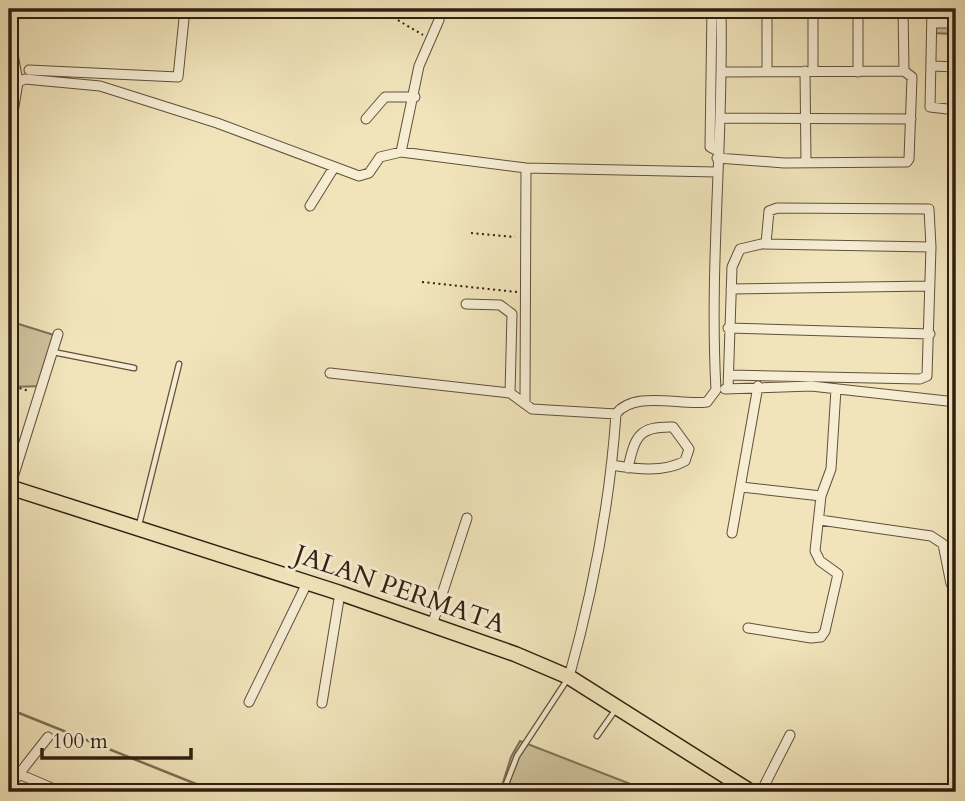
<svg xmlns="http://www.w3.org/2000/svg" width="965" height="801" font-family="Cardo,serif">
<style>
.green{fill:#d0c39e;stroke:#807157;stroke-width:2}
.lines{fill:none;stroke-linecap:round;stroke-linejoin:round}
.stream{stroke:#7d6d54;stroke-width:2.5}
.service-casing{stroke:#61503b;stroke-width:7}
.minor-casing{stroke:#61503b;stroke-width:11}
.primary-casing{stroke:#311f10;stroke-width:17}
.path{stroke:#311f10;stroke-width:2;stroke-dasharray:2 3.5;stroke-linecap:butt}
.service{stroke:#f6edd3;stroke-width:4.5}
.minor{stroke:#f6edd3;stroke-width:9}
.primary{stroke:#f1e4bb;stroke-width:14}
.labels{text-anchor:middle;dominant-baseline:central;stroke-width:6;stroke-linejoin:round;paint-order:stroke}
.street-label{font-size:26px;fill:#311f10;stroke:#f6edd3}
</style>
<rect width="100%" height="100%" fill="#f1e4bb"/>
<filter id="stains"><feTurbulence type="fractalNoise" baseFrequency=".00286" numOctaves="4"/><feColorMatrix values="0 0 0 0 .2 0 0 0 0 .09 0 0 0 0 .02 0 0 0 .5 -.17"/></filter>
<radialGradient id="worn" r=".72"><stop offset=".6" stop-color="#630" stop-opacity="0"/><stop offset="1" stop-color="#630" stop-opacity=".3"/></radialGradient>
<!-- green -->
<path class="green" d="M931,9H956V34L929,33Z
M9,321L54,335L44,386L9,387Z
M520,741L651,792H500L511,757Z"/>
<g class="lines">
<!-- stream -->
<path class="stream" d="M9,709L216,792"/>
<defs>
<path id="service" d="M53,352L134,368
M139,525L179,364
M597,736L616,709
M503,792L517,756L567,680"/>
<path id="minor" d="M712,9L710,147L718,151
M767,9V71
M813,9V71
M858,9V72
M903,9L904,71
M932,9L930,107L956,110
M932,23H956
M9,32L18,82L9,137
M932,66L956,67
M29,70L178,77L185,9
M805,71L806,163
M723,72L904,71
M18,82L25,79L100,86L217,123L359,176L369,173L380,157L401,152L526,168L716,172
M723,118L911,119
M366,119L385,97H415
M401,152L419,66L439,20
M717,158L784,163L907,162L909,159L912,77L904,71
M310,206L333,169
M764,244L931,247
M731,289L930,286
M466,304L500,305L512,314L510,393
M728,328L930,334
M330,373L510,393L532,409L616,414
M725,389L811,386L956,402
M728,389L732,267L740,249L766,243L769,211L777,208L929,209L931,247L927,376L920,379L730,375
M525,402L526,168
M611,465C636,469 663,473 685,461L689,449L673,427C639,426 635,436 628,468
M10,487L58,334
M741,487L821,496L831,469L836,389
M820,520L931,536L943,544L951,584L956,587
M732,533L758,386
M432,625L467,518
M748,628L811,638L821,637L825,631L838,574L820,561L815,551L821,496
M569,677C593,591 610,502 616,414C634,390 681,406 707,402L716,390C709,263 724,136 721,9
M249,702L307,583
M322,703L340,593
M48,737L19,774L61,792
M9,768L19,774L9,787
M761,792L790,735"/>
<path id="primary" d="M9,487L340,593L515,654L569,677L751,792"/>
</defs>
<!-- service casing -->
<use href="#service" class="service-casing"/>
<!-- minor casing -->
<use href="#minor" class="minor-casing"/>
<!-- primary casing -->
<use href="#primary" class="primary-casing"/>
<!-- path -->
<path class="path" d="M379,9L423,35
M471,233L515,237
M422,282L517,292
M9,385L29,391"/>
<!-- service -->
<use href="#service" class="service"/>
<!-- minor -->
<use href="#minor" class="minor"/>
<!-- primary -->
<use href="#primary" class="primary"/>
</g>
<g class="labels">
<!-- street labels -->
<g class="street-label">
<text transform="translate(400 589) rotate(19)">JALAN PERMATA</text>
</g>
</g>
<!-- margin -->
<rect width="965" height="801" fill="none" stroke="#f1e4bb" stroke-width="35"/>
<rect x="10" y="10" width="944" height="780" fill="none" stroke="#311f10" stroke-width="3.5"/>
<rect x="18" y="18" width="930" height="766" fill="none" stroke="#311f10" stroke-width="2"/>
<!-- scale -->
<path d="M42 748v10h149v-10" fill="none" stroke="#311f10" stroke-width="3.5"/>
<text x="52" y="748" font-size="21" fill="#311f10" stroke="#f6edd3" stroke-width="5" paint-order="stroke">100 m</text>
<rect width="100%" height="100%" filter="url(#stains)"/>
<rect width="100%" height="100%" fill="url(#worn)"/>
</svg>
